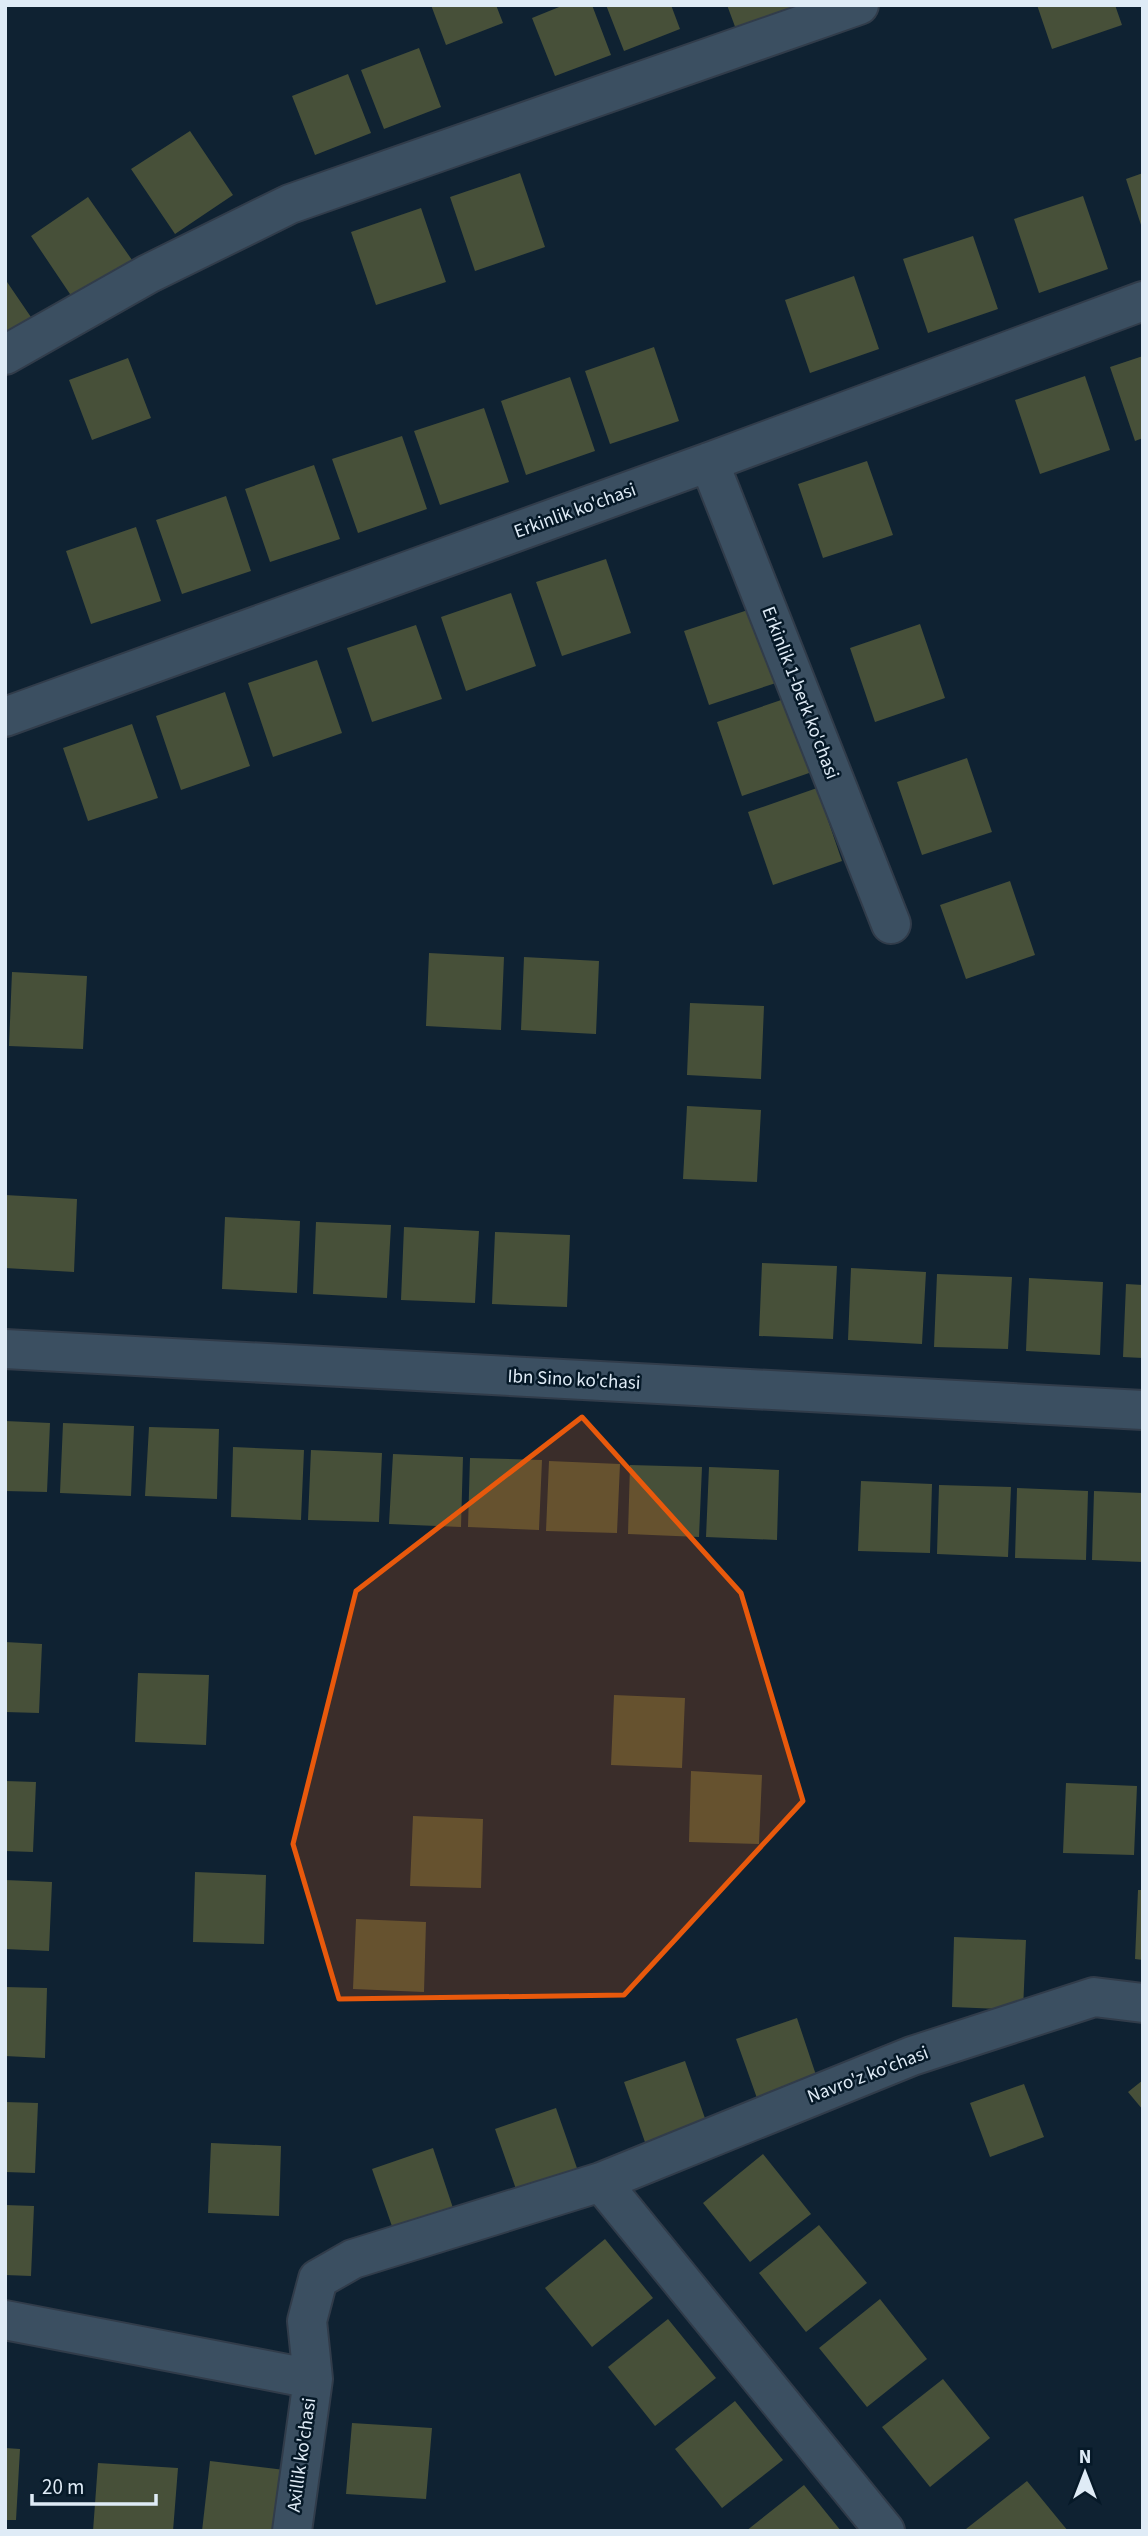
<svg xmlns="http://www.w3.org/2000/svg" width="1148" height="2536" font-family="'Source Sans 3',sans-serif">
<style>
.building{fill:#475039}
.lines{fill:none;stroke-linecap:round;stroke-linejoin:round}
.minor-casing{stroke:#313c4a;stroke-width:42}
.minor{stroke:#3b4f61;stroke-width:38}
.marked{fill:#e8590c;fill-opacity:0.2;stroke:#e8590c;stroke-width:5;stroke-linejoin:round}
.labels{text-anchor:middle;dominant-baseline:central;stroke-width:5;stroke-linejoin:round;paint-order:stroke}
.street-label{font-size:19px;fill:#dfebf6;stroke:#061928}
</style>
<rect width="100%" height="100%" fill="#0f2232"/>
<!-- building -->
<path class="building" d="M431,5H496L503,23L446,45Z
M564,5H592L611,55L555,76L532,18Z
M606,5H671L680,29L624,51Z
M727,5H792L794,10L737,32Z
M1037,5H1115L1122,25L1052,49Z
M419,48L441,107L384,129L361,70Z
M348,74L371,133L315,155L292,96Z
M190,131L233,195L175,234L131,169Z
M520,173L545,247L475,271L450,197Z
M1143,173V228H1142L1126,179Z
M1083,196L1108,269L1039,293L1014,219Z
M88,197L132,260L74,300L31,236Z
M421,208L446,282L376,305L351,232Z
M973,236L998,309L928,333L903,259Z
M854,276L879,349L810,373L785,300Z
M5,279L35,323L5,343Z
M654,347L679,421L610,444L585,371Z
M1143,356V438L1135,441L1110,367Z
M128,358L151,418L92,440L69,380Z
M1085,376L1110,450L1040,474L1015,400Z
M570,377L595,451L526,475L501,401Z
M484,408L509,482L440,505L414,431Z
M402,436L427,509L358,533L332,459Z
M867,461L893,535L823,558L798,484Z
M314,465L340,539L270,562L245,489Z
M226,496L251,571L182,594L156,520Z
M136,527L161,601L91,624L66,551Z
M606,559L631,633L562,656L536,582Z
M511,593L536,666L466,691L441,617Z
M754,608L779,682L709,705L684,631Z
M920,624L945,698L875,722L850,648Z
M416,625L442,699L372,722L347,648Z
M317,660L342,733L273,757L248,683Z
M225,692L250,766L181,790L156,716Z
M787,698L812,772L742,796L717,722Z
M132,724L158,798L88,821L63,748Z
M967,758L992,832L922,855L897,782Z
M817,788L842,861L773,885L748,812Z
M1010,881L1035,955L966,979L940,905Z
M429,953L504,957L501,1030L426,1026Z
M524,957L599,961L596,1034L521,1030Z
M12,972L87,976L83,1049L9,1046Z
M690,1003L764,1006L761,1079L687,1075Z
M687,1106L761,1110L757,1182L683,1179Z
M5,1195L77,1199L74,1272L5,1268Z
M225,1217L300,1221L297,1293L222,1289Z
M316,1222L391,1225L387,1298L313,1294Z
M404,1227L479,1231L475,1303L401,1300Z
M495,1232L570,1235L567,1307L492,1304Z
M762,1263L837,1266L833,1339L759,1336Z
M851,1268L926,1272L922,1344L848,1340Z
M937,1274L1012,1277L1008,1349L934,1347Z
M1029,1278L1103,1282L1100,1355L1026,1351Z
M1126,1284L1143,1285V1358L1123,1357Z
M5,1421L50,1423L47,1492L5,1491Z
M63,1423L134,1426L131,1496L60,1493Z
M149,1427L219,1429L217,1499L145,1496Z
M233,1447L304,1450L301,1520L231,1517Z
M311,1450L382,1453L379,1522L308,1520Z
M393,1454L463,1457L461,1527L389,1524Z
M470,1458L542,1460L539,1530L468,1527Z
M549,1461L620,1464L617,1533L546,1531Z
M630,1465L702,1467L699,1537L628,1534Z
M709,1467L779,1470L777,1540L706,1537Z
M861,1481L932,1484L930,1553L858,1551Z
M939,1485L1011,1487L1008,1557L937,1554Z
M1017,1488L1088,1491L1086,1560L1015,1558Z
M1094,1491L1143,1493V1562L1092,1560Z
M5,1642L42,1644L39,1713L5,1712Z
M138,1673L209,1675L206,1745L135,1742Z
M614,1695L685,1698L682,1768L611,1765Z
M691,1771L762,1775L759,1844L689,1842Z
M5,1781L36,1782L33,1852L5,1851Z
M1066,1783L1137,1786L1134,1855L1063,1853Z
M413,1816L483,1819L481,1888L410,1886Z
M195,1872L266,1875L264,1944L193,1942Z
M5,1880L52,1882L49,1951L5,1949Z
M1138,1890H1143V1960L1135,1959Z
M356,1919L426,1922L424,1992L353,1989Z
M954,1937L1026,1940L1023,2010L952,2007Z
M5,1987L47,1988L45,2058L5,2056Z
M797,2018L818,2081L758,2101L736,2039Z
M685,2061L707,2124L646,2145L624,2082Z
M1143,2080V2110L1128,2092Z
M1024,2084L1044,2137L990,2157L970,2103Z
M5,2102L38,2103L35,2173L5,2172Z
M556,2108L578,2171L517,2192L495,2129Z
M211,2143L281,2146L279,2216L208,2213Z
M433,2148L454,2211L394,2232L372,2169Z
M763,2154L811,2214L750,2262L703,2203Z
M5,2205L34,2206L31,2276L5,2275Z
M819,2225L867,2283L806,2332L759,2273Z
M605,2239L653,2298L592,2347L545,2288Z
M880,2299L927,2359L867,2407L819,2348Z
M668,2319L716,2378L655,2426L608,2367Z
M943,2379L990,2438L930,2487L882,2427Z
M735,2401L783,2460L722,2508L675,2449Z
M352,2423L432,2428L426,2499L346,2494Z
M5,2448L20,2449L16,2520H5Z
M210,2461L293,2471L286,2531H202Z
M98,2463L178,2468L173,2531H93Z
M1027,2481L1068,2531H968L966,2529Z
M804,2485L841,2531H746Z"/>
<g class="lines">
<defs>
<path id="minor" d="M5,355L148,274L290,204L859,5
M709,462L891,924
M5,717L709,462L1143,301
M5,1349L1143,1410
M601,2182L885,2531
M5,2320L313,2379
M292,2531L313,2379L307,2321L318,2279L353,2259L601,2182L912,2056L1094,1997L1143,2003"/>
</defs>
<!-- minor casing -->
<use href="#minor" class="minor-casing"/>
<!-- minor -->
<use href="#minor" class="minor"/>
</g>
<!-- marked area -->
<path class="marked" d="M582,1417L741,1593L803,1801L624,1995L339,1999L293,1844L356,1591Z"/>
<g class="labels">
<!-- street labels -->
<g class="street-label">
<text transform="translate(575 511) rotate(-20)">Erkinlik ko'chasi</text>
<text transform="translate(800 693) rotate(69)">Erkinlik 1-berk ko'chasi</text>
<text transform="translate(574 1380) rotate(3)">Ibn Sino ko'chasi</text>
<text transform="translate(868 2075) rotate(-21)">Navro'z ko'chasi</text>
<text transform="translate(302 2455) rotate(-82)">Axillik ko'chasi</text>
</g>
</g>
<!-- border -->
<rect width="1148" height="2536" fill="none" stroke="#dfebf6" stroke-width="14"/>
<!-- north arrow -->
<g transform="translate(1085 2473)" stroke="#061928" stroke-width="5" paint-order="stroke">
<path d="M0-5L12 26L0 18L-12 26Z" fill="#dfebf6"/>
<text y="-10" font-size="19" font-weight="bold" text-anchor="middle" fill="#dfebf6">N</text>
</g>
<!-- scale -->
<path d="M32 2494v10h124v-10" fill="none" stroke="#dfebf6" stroke-width="3.5"/>
<text x="42" y="2494" font-size="21" fill="#dfebf6" stroke="#061928" stroke-width="5" paint-order="stroke">20 m</text>
</svg>
